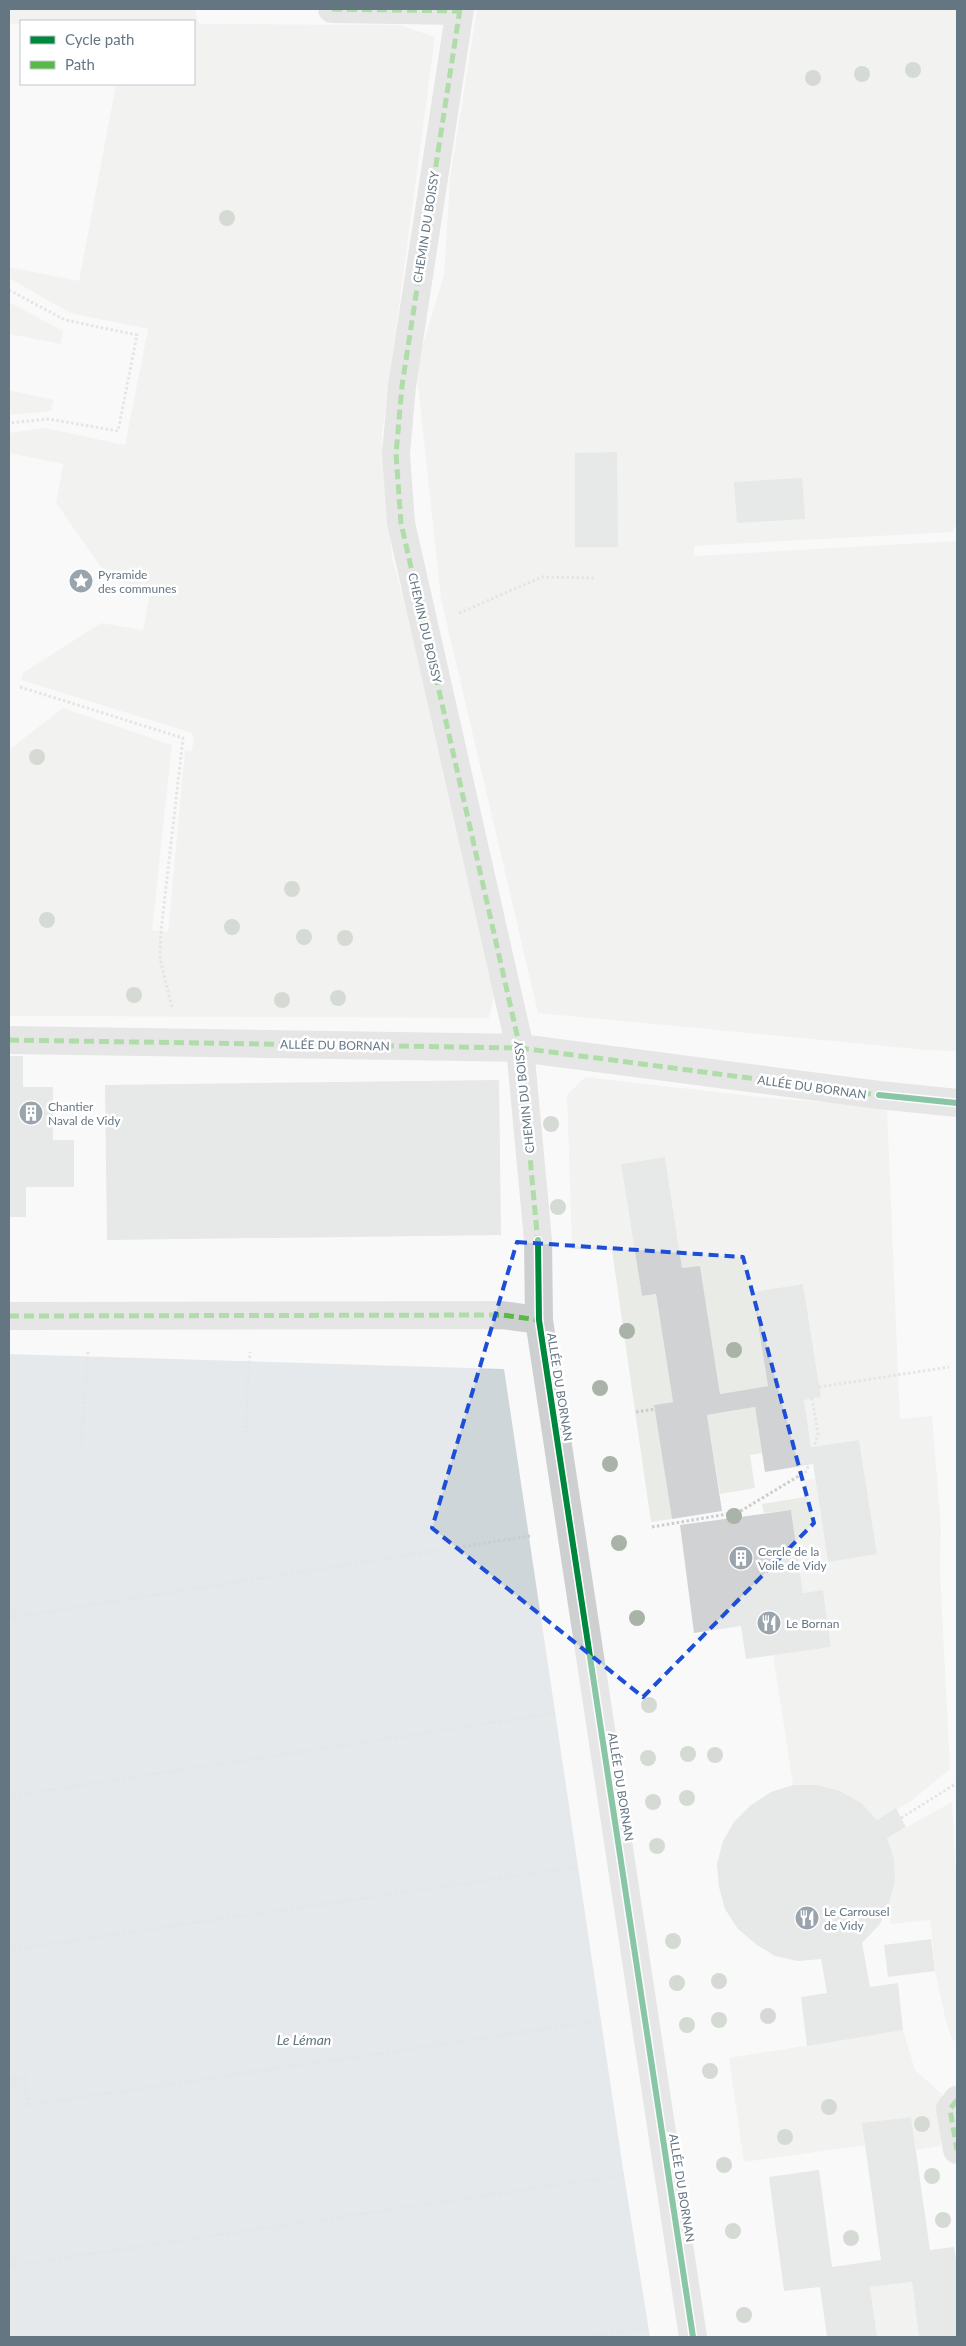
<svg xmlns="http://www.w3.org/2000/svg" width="966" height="2346" font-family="Lato,sans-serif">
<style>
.green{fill:#e8ebe6}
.water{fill:#ced6d9}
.building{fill:#d0d2d3}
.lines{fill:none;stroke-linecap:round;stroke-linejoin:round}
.path{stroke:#cbcccd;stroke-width:3;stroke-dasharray:2.5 2.5;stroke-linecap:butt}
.street{stroke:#cecfd0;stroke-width:28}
.quiet{stroke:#58b947;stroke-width:5;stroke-dasharray:10 5;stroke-linecap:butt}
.cycleway-casing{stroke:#fff;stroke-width:9}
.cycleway{stroke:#00873e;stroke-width:6}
.tree{fill:#a9b3a7}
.marked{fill:none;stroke:#1d4ed8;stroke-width:4;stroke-dasharray:10 6;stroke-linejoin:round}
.labels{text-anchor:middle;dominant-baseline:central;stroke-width:5;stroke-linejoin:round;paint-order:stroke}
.street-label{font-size:12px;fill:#657683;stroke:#fff}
.poi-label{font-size:12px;fill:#657683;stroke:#fff;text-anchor:start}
.water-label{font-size:14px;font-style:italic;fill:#60757c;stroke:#fff}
</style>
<rect width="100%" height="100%" fill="#f9f9f9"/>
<!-- green -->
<path class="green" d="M9,9H195L199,24L400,25L435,37L382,435L392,557L412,630L495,992L489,1018L9,1016L10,749L63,708L172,745L152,930L168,932L185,750L191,751L194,742L192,733L21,680L23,673L101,623L143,630L151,588L110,580L56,503L63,464L9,453V433L45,428L125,445L148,329L70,313L9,278V267L79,281L116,84H194V21H21V25L9,23Z
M477,9H957V527H953V532L694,546V556L957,541V1051L926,1050L538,1013L441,599L416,367L444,275L450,178Z
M9,302L63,331L61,344L9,334Z
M9,390L54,400L51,411L9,415Z
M585,1077L769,1098L887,1107L900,1419L932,1416L941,1527L940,1571L950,1769L910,1802L877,1820C849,1791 832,1785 793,1785L773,1655L831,1647L823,1591L803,1593L791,1510L764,1513L762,1504L805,1497L804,1480L815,1479L828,1561L877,1554L859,1440L811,1447L804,1400L821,1397L803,1284L753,1292L768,1386L720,1394L700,1266L682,1268L665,1157L621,1164L642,1296L656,1294L673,1402L654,1405L672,1519L651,1522L612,1250L572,1249L567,1095Z
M755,1407L762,1453L750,1455L755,1488L720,1494L707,1415Z
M952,1802L957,1895V2042L951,2038L945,2017L935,1971L930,1920L891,1924L885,1911C897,1886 896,1865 887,1838Z
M903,2030L915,2070L942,2094L941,2146L916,2150L911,2117L863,2123L866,2145L744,2162L729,2058Z
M912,2282L919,2337H877L870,2287Z"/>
<!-- water -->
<path class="water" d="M9,1354L504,1369L624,2175L650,2337H9Z"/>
<!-- building -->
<path class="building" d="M617,452L618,547H575V453Z
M802,478L805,519L737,523L734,482Z
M9,1056H23V1087H53V1140H74V1187H26V1217H9Z
M499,1080L501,1235L107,1240L105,1085Z
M665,1157L682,1268L700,1266L720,1394L768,1386L753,1292L803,1284L821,1397L804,1400L811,1447L859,1440L877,1554L828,1562L813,1464L765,1472L755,1407L707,1415L722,1511L672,1519L654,1405L673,1402L656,1294L642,1296L621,1164Z
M791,1510L803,1593L823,1590L831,1647L746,1659L741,1626L694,1633L680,1525Z
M793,1785H817L840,1791L861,1803L877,1820L896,1808L906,1827L887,1838L894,1859L895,1881L889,1903L880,1924L862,1943L870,1987L898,1983L903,2030L807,2046L801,1997L827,1993L821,1959L798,1961L775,1956L757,1945L738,1929L725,1909L719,1887L717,1864L723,1841L734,1822L751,1805L771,1792Z
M931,1939L935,1971L888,1977L884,1945Z
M911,2117L930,2250L954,2247L957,2266V2337H919L912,2282L870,2287L877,2337H827L820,2287L784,2291L769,2177L819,2170L832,2267L881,2260L862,2123Z"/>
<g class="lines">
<!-- path -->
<path class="path" d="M9,290L65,320L137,335L118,431L48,419L9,423
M459,613L542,577L595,578
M20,687L183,738L161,931L160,959L172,1007
M819,1387L949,1367
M812,1398L818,1434L814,1447
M636,1412L655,1409
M245,1433L250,1352
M81,1444L88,1351
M652,1527L739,1512L807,1471L808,1465
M9,1618L530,1536
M9,1796L556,1713
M901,1818L957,1783
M9,1950L578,1867
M9,2080L24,2078L28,2105L601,2021
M9,2266L624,2175
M586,2337L649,2328"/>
<!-- street -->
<path class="street" d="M332,9L459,11
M460,9L402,386L396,454L401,523L520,1048L538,1240L539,1320L693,2337
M9,1040L520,1048L879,1095L957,1103
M9,1316L502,1315L539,1320
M957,2100L950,2109L957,2150"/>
<!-- quiet -->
<path class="quiet" d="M332,9L459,11
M460,9L402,386L396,454L401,523L520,1048L538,1244
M9,1040L520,1048L879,1095
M9,1316L502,1315L539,1320
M957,2100L950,2109L957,2150"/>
<defs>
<path id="cycleway" d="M879,1095L957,1103
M538,1240L539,1320L693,2337"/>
</defs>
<!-- cycleway casing -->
<use href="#cycleway" class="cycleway-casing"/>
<!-- cycleway -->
<use href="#cycleway" class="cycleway"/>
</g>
<!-- trees -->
<g class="tree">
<circle cx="913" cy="70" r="8"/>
<circle cx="862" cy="74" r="8"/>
<circle cx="813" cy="78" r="8"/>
<circle cx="227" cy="218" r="8"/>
<circle cx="37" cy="757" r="8"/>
<circle cx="292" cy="889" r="8"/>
<circle cx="47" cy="920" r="8"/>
<circle cx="232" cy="927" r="8"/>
<circle cx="304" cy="937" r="8"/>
<circle cx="345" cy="938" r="8"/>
<circle cx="134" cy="995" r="8"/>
<circle cx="338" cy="998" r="8"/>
<circle cx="282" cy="1000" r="8"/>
<circle cx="551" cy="1124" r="8"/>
<circle cx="558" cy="1207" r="8"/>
<circle cx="627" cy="1331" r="8"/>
<circle cx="734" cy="1350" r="8"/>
<circle cx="600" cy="1388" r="8"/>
<circle cx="610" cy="1464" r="8"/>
<circle cx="734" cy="1516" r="8"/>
<circle cx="619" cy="1543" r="8"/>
<circle cx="637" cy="1618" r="8"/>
<circle cx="649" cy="1705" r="8"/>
<circle cx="688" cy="1754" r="8"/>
<circle cx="715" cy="1755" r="8"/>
<circle cx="648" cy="1758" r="8"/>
<circle cx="687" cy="1798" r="8"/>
<circle cx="653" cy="1802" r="8"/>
<circle cx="657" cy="1846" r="8"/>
<circle cx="673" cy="1941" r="8"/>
<circle cx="719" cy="1981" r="8"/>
<circle cx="677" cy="1983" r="8"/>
<circle cx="768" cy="2016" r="8"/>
<circle cx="719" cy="2020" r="8"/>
<circle cx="687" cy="2025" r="8"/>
<circle cx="710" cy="2071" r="8"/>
<circle cx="829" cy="2107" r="8"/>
<circle cx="922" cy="2124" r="8"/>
<circle cx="785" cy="2137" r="8"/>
<circle cx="724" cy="2165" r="8"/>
<circle cx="932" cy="2176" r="8"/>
<circle cx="943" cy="2220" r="8"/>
<circle cx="733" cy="2231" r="8"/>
<circle cx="851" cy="2238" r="8"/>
<circle cx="744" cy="2315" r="8"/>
</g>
<!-- marked area -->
<path d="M0 0H966V2346H0ZM517,1242L743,1257L814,1523L643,1697L432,1528Z" fill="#f9f9f9" fill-opacity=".55" fill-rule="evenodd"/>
<path class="marked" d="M517,1242L743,1257L814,1523L643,1697L432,1528Z"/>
<!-- icons -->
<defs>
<symbol id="sight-disc" viewBox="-11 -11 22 22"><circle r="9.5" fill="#99a4ac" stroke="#fff"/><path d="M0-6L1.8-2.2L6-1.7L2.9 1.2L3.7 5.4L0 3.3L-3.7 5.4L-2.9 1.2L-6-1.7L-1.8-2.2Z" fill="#fff"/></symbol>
<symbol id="building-disc" viewBox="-11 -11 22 22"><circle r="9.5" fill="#99a4ac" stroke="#fff"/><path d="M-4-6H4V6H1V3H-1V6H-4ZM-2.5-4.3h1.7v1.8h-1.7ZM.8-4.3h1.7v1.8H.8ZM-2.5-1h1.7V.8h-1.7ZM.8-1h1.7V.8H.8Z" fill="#fff"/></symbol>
<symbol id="restaurant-disc" viewBox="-11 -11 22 22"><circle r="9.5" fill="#99a4ac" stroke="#fff"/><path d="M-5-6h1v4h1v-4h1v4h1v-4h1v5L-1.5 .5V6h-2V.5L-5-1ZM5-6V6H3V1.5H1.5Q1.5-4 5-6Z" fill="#fff"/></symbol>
</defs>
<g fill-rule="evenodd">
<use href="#sight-disc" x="67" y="567" width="28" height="28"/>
<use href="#building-disc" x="17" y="1099" width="28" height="28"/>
<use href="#building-disc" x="727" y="1544" width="28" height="28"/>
<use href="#restaurant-disc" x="755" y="1609" width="28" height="28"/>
<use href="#restaurant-disc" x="793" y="1904" width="28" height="28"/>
</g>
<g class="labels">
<!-- street labels -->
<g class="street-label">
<text transform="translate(426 227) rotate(-81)">CHEMIN DU BOISSY</text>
<text transform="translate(425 628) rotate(77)">CHEMIN DU BOISSY</text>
<text transform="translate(335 1045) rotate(1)">ALLÉE DU BORNAN</text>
<text transform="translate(812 1087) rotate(8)">ALLÉE DU BORNAN</text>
<text transform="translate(524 1097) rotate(-96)">CHEMIN DU BOISSY</text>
<text transform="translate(560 1387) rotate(81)">ALLÉE DU BORNAN</text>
<text transform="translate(621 1787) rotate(81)">ALLÉE DU BORNAN</text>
<text transform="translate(682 2188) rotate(81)">ALLÉE DU BORNAN</text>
</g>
<!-- poi labels -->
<g class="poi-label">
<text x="98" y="574">Pyramide<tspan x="98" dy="14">des communes</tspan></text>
<text x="48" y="1106">Chantier<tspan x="48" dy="14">Naval de Vidy</tspan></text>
<text x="758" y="1551">Cercle de la<tspan x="758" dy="14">Voile de Vidy</tspan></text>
<text x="786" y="1623">Le Bornan</text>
<text x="824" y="1911">Le Carrousel<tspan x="824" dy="14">de Vidy</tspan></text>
</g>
<!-- water labels -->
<g class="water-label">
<text x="304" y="2039">Le Léman</text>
</g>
</g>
<!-- border -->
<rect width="966" height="2346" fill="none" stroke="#657683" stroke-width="20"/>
<!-- legend -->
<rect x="20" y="20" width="175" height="65" fill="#ffffff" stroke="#c1c8cd"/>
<rect x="30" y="36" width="25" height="8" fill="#00873e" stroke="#c1c8cd"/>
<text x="65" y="45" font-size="15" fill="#657683">Cycle path</text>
<rect x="30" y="61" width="25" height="8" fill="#58b947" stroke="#c1c8cd"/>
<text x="65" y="70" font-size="15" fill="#657683">Path</text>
</svg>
